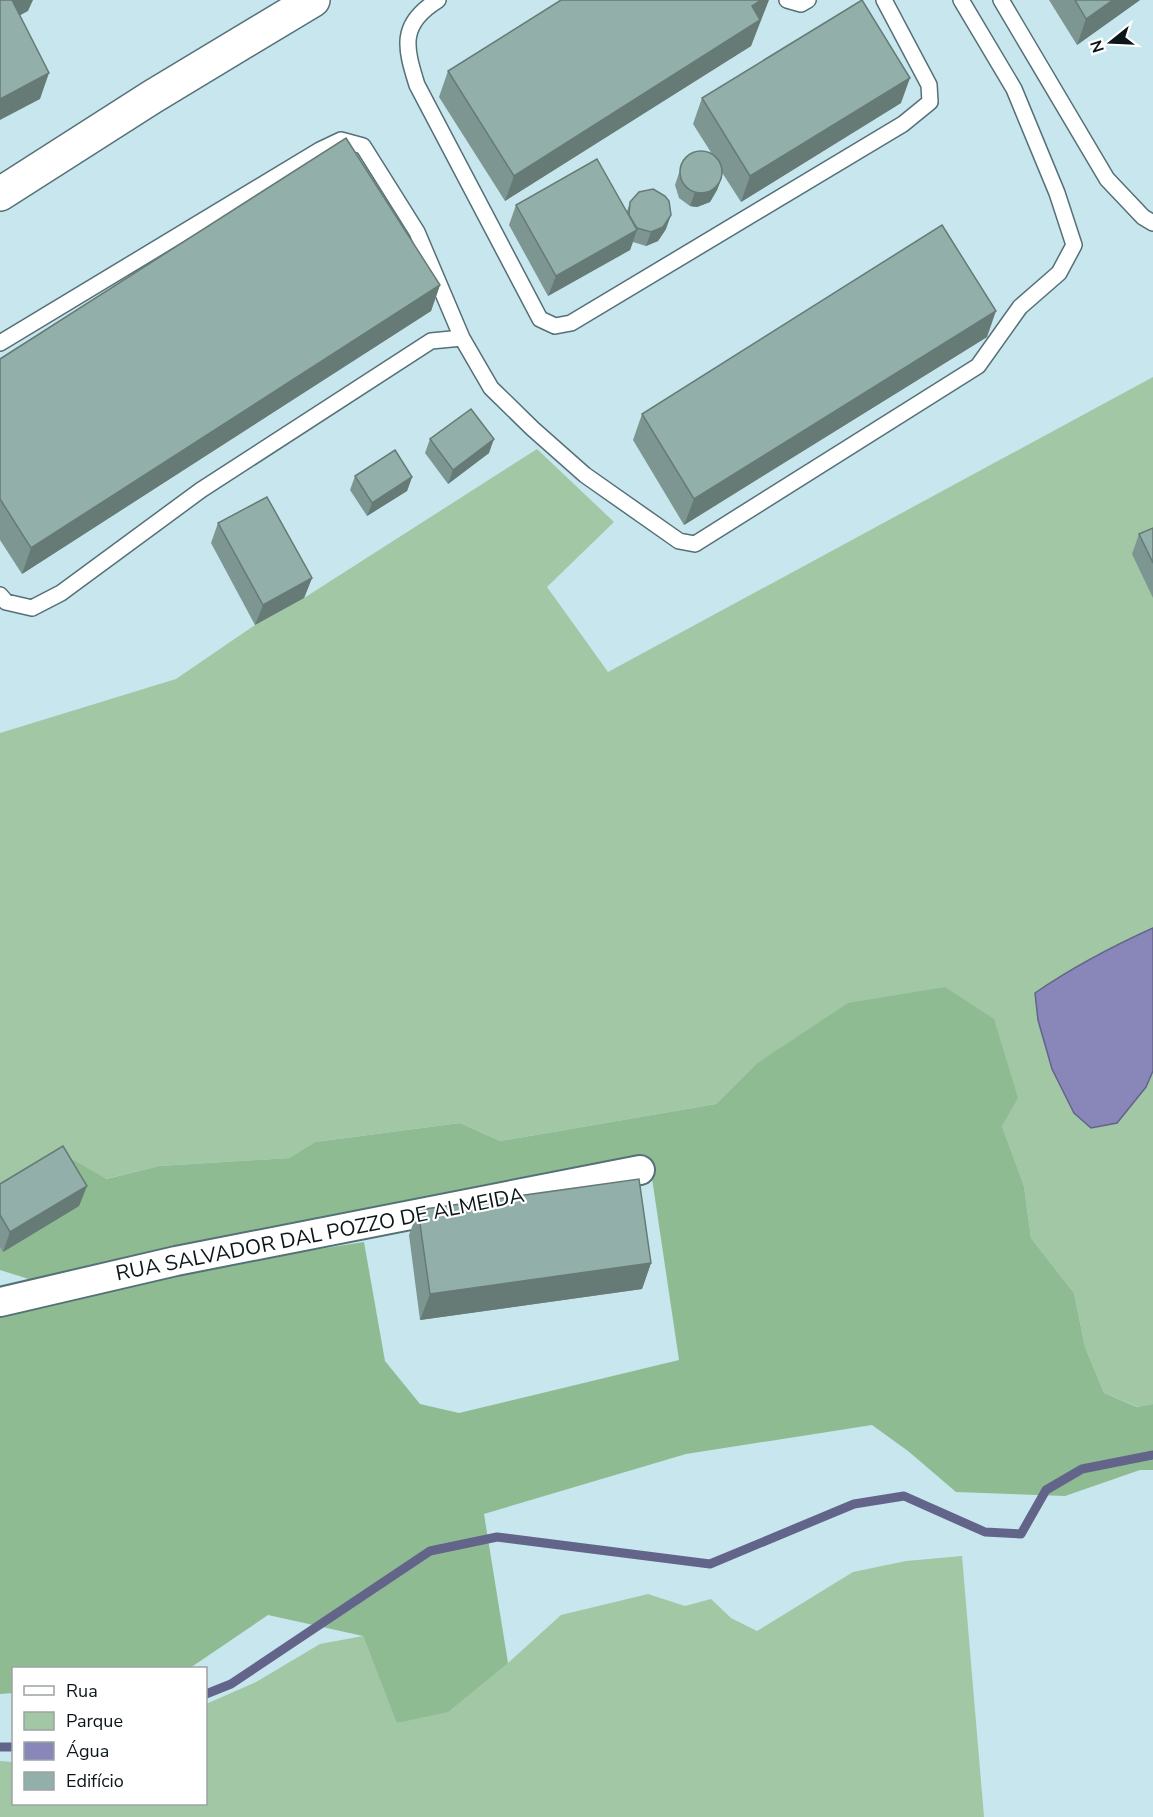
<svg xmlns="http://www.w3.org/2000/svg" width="1153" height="1817" font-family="'Nunito Sans',sans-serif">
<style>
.green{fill:#a2c7a5}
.forest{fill:#8fbb92}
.water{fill:#8986b9;stroke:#636489;stroke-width:1.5}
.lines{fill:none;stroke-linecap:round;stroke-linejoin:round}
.stream{stroke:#636489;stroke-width:9}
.lane-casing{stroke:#557077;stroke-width:18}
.street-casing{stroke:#557077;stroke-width:32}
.secondary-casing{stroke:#557077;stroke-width:36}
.lane{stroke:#fff;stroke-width:15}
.street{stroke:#fff;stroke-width:28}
.secondary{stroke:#fff;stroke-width:33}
.wall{fill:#7e9691}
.shaded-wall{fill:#667a76}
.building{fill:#92afa9;stroke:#667a76;stroke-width:1.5}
.labels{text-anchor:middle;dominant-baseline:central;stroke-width:4.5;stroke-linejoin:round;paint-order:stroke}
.street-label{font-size:21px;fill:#0b1619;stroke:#fff}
</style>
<rect width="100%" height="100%" fill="#c8e6ee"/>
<!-- green -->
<path class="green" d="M1153,377V1404L1138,1407L1104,1393L1085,1347L1074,1293L1031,1238L1024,1186L1002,1126L756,1064L716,1104L500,1141L460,1123L315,1142L289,1158L159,1166L105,1179L76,1161L0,1187V733L176,679L255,625L304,598L537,449L614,522L547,587L608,672Z
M962,1556L984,1817H0V1761L13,1762L14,1804H206V1704L256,1682L320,1644L363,1636L398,1723L508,1663L561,1615L648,1594L685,1606L711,1599L731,1618L757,1631L853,1572L906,1561Z"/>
<!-- forest -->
<path class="forest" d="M945,987L994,1019L1018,1098L1002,1126L1024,1186L1031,1238L1074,1293L1085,1347L1104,1393L1137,1407L1153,1404V1470H1140L1065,1496L956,1492L908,1451L872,1425L686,1454L484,1514L508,1663L448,1712L397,1723L363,1636L268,1615L190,1668H14L13,1693L0,1694V1317L180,1271L364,1242L385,1361L420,1404L459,1413L679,1360L650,1165L35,1281L0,1270V1187L60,1158L76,1161L106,1179L159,1166L289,1158L315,1142L460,1123L500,1141L716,1104L756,1064L848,1003Z"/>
<!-- water -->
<path class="water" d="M1153,928V1071L1146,1087L1117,1123L1091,1128L1074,1113L1052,1069L1038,1020L1035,993C1073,967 1111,947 1153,928Z"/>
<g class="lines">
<!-- stream -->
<path class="stream" d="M206,1694L231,1684L430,1551L497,1537L710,1564L854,1504L904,1496L985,1532L1021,1534L1046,1490L1082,1469L1153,1455
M0,1747H14"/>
<defs>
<path id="lane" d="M438,0C399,24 405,47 417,85L540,319L555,326L571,323L903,124L930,102L929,85L884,0
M787,0L801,4L808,0
M1001,0L1107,179L1143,217L1153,223
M0,343L320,150L341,140L363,146L417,232L462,338
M0,595L6,602L32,608L61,593L201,490L431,341L462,338L491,388L533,429L585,475L679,541L695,544L978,366L1020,307L1059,273L1074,245L1057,193L1014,89L961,0"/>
<path id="street" d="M0,1302L176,1261L640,1170"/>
<path id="secondary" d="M0,194L152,97L313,0"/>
</defs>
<!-- lane casing -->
<use href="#lane" class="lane-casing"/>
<!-- street casing -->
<use href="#street" class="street-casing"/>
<!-- secondary casing -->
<use href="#secondary" class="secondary-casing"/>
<!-- lane -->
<use href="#lane" class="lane"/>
<!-- street -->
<use href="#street" class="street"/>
<!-- secondary -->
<use href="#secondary" class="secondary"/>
</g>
<!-- wall -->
<path class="wall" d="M1049,0H1140L1077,45Z
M762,20L760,21L751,46L505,201L439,97L448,71Z
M702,98L901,103L741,202L721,171L722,177L717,190L710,202L697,207L690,206L679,198L675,185L682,164L712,154L693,124Z
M630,202L666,229L658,241L646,246L633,242L630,250L548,296L509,225L516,205L627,211Z
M440,285L431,311L22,574L0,540V359Z
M987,337L684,525L633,440L642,414Z
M430,439L489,453L448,484L425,453Z
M355,476L412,477L407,491L367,516L350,490Z
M218,523L312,578L304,598L255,625L211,543Z
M1153,528V598L1132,554L1139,534Z
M0,1184L87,1186L79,1206L3,1252L0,1247Z
M418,1210L651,1263L642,1289L420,1320L409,1235Z"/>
<!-- shaded-wall -->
<path class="shaded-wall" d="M11,0H33L28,11L2,25Z
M761,0H769L751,46L505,201L514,176Z
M1113,0H1140L1077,45L1086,19Z
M49,73L40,99L0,120V99Z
M910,78L901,103L741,202L750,176Z
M722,177L717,190L710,202L697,207L690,206L695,192Z
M671,215L666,229L658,241L646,246L651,232Z
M637,230L630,250L548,296L556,276Z
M440,285L431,311L22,574L31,548Z
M996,311L987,337L684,525L694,499Z
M494,439L489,453L448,484L453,470Z
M412,477L407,491L367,516L372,503Z
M312,578L304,598L255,625L263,605Z
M87,1186L79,1206L3,1252L10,1232Z
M651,1263L642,1289L420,1320L430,1294Z"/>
<!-- building -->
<path class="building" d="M0,0H12L49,73L0,99Z
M561,0H761L752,6L760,20L514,176L448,71Z
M862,0L910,78L750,176L702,98Z
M1075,0H1113L1086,19Z
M346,138L440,285L31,548L0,499V359Z
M680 172a21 21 0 1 1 42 0a21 21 0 1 1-42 0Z
M597,159L637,230L556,276L516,205Z
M653,189L665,196L669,201L671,215L663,227L651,232L637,228L635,225L629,215L630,202L639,192Z
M942,225L996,311L694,499L642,414Z
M471,409L494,439L453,470L430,439Z
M395,450L412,477L372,503L355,476Z
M267,497L312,578L263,605L218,523Z
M1153,528V563L1139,534Z
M63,1146L87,1186L10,1232L0,1215V1184Z
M639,1179L651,1263L430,1294L418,1210Z"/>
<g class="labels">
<!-- street labels -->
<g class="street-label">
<text transform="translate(320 1234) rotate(-11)">RUA SALVADOR DAL POZZO DE ALMEIDA</text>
</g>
</g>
<!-- legend -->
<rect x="12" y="1667" width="195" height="138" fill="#ffffff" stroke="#9da2a3" stroke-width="1.5"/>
<rect x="24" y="1686" width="30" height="9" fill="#ffffff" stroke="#9da2a3" stroke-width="1.5"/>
<text x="66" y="1697" font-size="18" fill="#0b1619">Rua</text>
<rect x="24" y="1712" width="30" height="18" fill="#a2c7a5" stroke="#9da2a3" stroke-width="1.5"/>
<text x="66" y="1727" font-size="18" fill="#0b1619">Parque</text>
<rect x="24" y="1742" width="30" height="18" fill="#8986b9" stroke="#9da2a3" stroke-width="1.5"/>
<text x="66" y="1757" font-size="18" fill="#0b1619">Água</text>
<rect x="24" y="1772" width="30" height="18" fill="#92afa9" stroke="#9da2a3" stroke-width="1.5"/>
<text x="66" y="1787" font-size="18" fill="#0b1619">Edifício</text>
<!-- north arrow -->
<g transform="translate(1111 42) rotate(252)" stroke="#ffffff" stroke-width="4.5" paint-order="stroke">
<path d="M0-4.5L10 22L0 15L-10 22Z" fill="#0b1619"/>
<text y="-9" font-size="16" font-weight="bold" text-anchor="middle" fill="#0b1619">N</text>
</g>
</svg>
